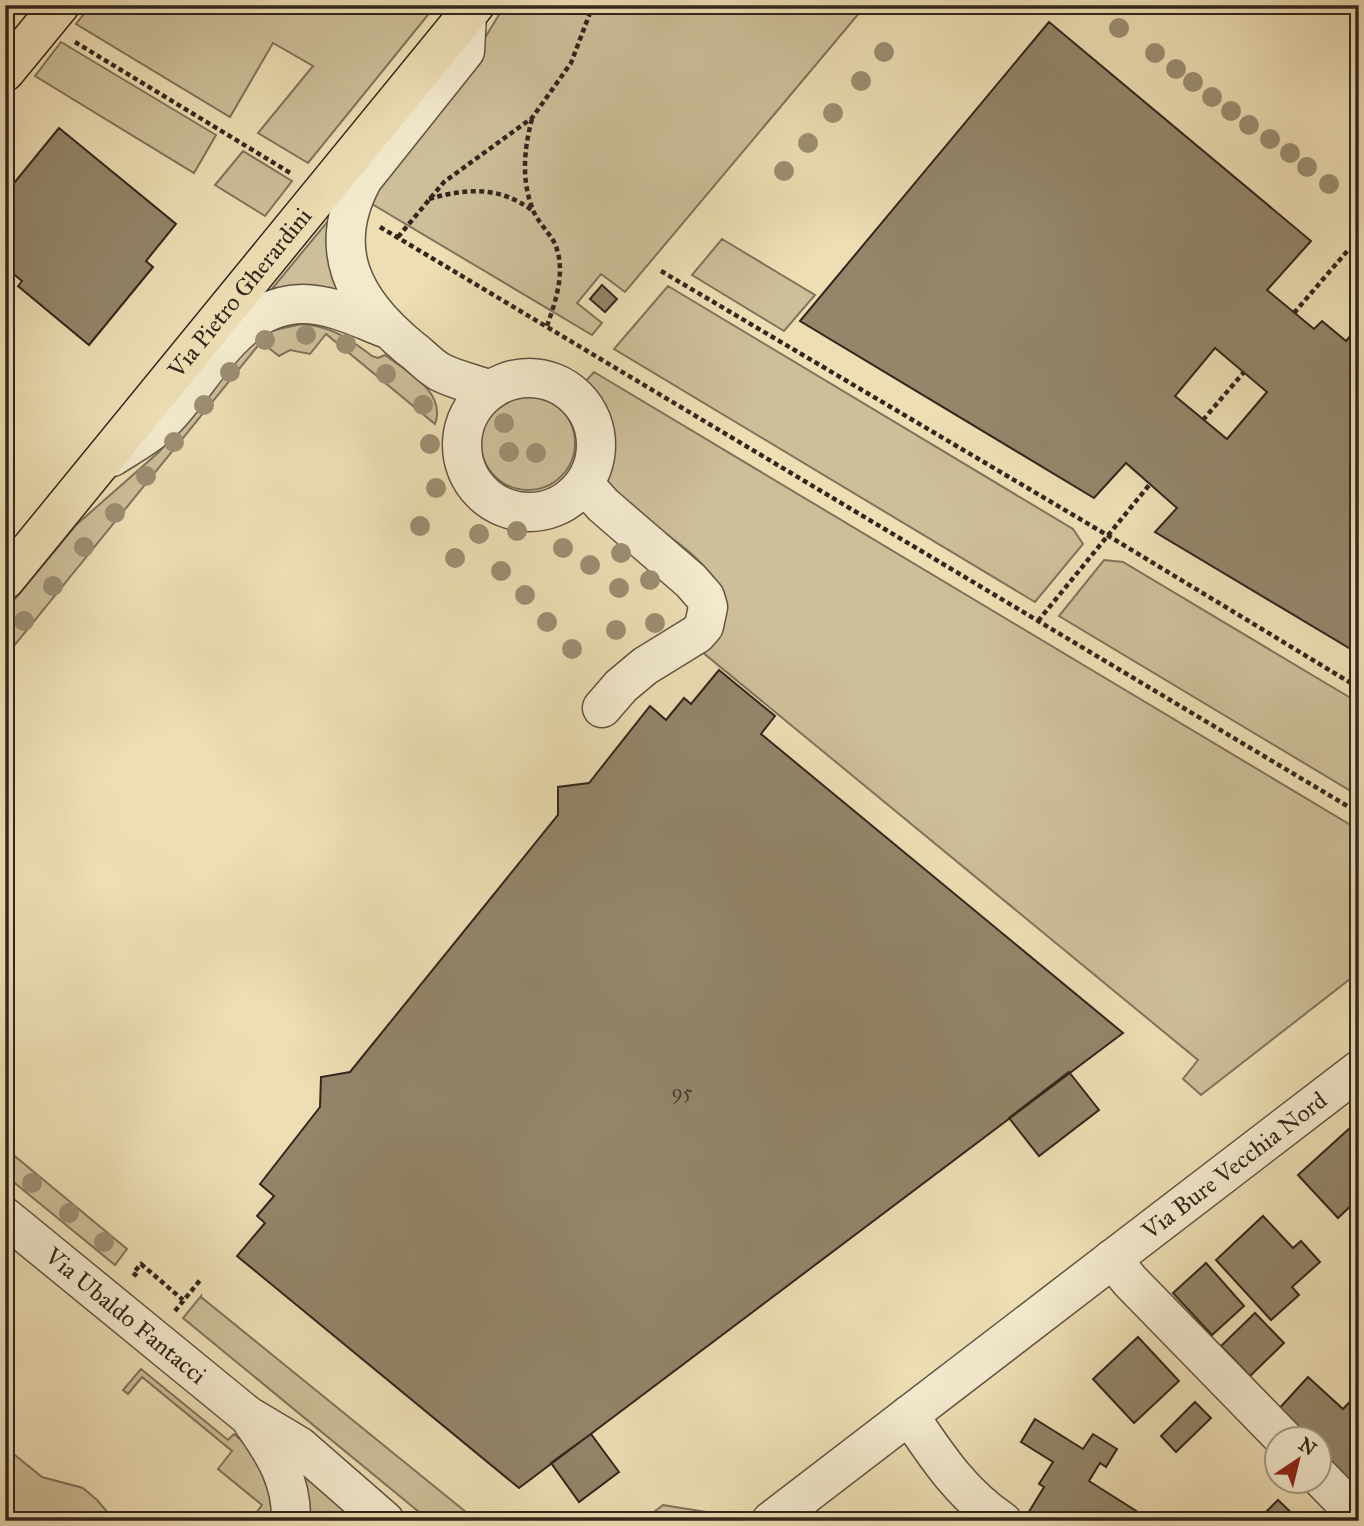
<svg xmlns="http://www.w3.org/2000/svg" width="1364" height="1526" font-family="'IM FELL Great Primer',serif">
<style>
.green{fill:#cdbf9a;stroke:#80725b;stroke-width:2}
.building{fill:#93866b;stroke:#32261c;stroke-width:2;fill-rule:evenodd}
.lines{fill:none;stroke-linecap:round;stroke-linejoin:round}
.minor-casing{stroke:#615442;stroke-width:41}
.major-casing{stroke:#32261c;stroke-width:41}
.path{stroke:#32261c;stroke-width:4.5;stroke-dasharray:5 3.5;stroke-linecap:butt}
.minor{stroke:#f3eace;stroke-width:38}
.major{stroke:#eddeb4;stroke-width:38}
.tree{fill:#9c8e72}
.labels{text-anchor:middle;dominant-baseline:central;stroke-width:5;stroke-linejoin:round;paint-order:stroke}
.number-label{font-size:21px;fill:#4a3e30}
.street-label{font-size:24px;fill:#32261c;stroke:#f3eace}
</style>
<rect width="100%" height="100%" fill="#eddeb4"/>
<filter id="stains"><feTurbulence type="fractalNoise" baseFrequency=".00286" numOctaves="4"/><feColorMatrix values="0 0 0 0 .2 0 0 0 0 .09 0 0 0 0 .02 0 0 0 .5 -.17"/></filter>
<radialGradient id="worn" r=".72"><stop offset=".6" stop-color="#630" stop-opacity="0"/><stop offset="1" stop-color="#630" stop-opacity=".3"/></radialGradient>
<!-- green -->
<path class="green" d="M91,5H436L308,163L258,133L313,66L273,43L230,117L76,24Z
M505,5H866L625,292L601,274L577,303L602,323L592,335L367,201L481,44Z
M61,42L216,135L194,173L35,76Z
M243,151L292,181L265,216L215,185Z
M333,215L352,292L266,296Z
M722,239L815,295L784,331L692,275Z
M668,286L1073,529L1083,544L1035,602L614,349Z
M302,324C331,326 350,339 372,356L378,358L385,355C406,371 447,392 435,424L326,334L310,354L290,350L279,356L261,342L5,657V611L76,525L159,452L241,352L270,331Z
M594,372L1359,830V972L1201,1095L1183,1079L1198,1060L701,651L717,583C698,553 665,534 637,513C626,505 612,496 606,484C600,473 604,463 606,452C610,426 601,402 584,383Z
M481 443a47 47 0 1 1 94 0a47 47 0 1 1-94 0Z
M1104,560L1123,562L1359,703V796L1059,616Z
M5,1148L127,1249L115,1265L5,1175Z
M201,1296V1297L477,1521H430L183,1318Z
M141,1369L228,1440L234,1434C262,1456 268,1488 277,1521H250L262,1505L218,1469L232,1451L142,1377L128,1394L123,1390Z
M5,1447L42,1477L83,1488L97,1500L115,1521H5Z
M302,1473L362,1521H309Z
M663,1505L713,1513L702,1521H642Z"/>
<!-- building -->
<path class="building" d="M1049,22L1311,241L1267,290L1314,329L1322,321L1346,341L1359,326V654L1155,532L1177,508L1126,463L1094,498L800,321ZM1215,348L1267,392L1227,439L1175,396Z
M59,128L176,224L146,261L153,267L89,345L18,286L22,281L5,267V194Z
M602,285L617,299L605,312L590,299Z
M719,670L775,716L761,734L1123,1033L519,1488L237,1256L265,1223L257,1216L274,1196L260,1184L320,1107L321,1077L350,1072L558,815V787L589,783L650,706L666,720L684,698L691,704Z
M1069,1072L1099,1110L1039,1156L1009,1118Z
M1350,1128L1359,1137V1198L1338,1218L1298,1175Z
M1263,1216L1293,1248L1301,1241L1320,1262L1292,1287L1299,1295L1271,1320L1216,1260Z
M1206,1263L1244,1306L1212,1335L1173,1293Z
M1255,1313L1284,1343L1250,1376L1221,1346Z
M1138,1337L1179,1381L1134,1423L1093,1379Z
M1308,1377L1343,1409L1359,1392V1484L1356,1487L1318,1452V1438H1304L1276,1412Z
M1195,1402L1211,1418L1176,1452L1161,1436Z
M1035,1419L1083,1449L1093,1434L1117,1449L1106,1467L1100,1463L1089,1481L1152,1521L1024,1520L1044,1487L1039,1484L1053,1462L1021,1442Z
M591,1434L619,1472L579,1502L551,1463Z
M1278,1500L1300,1521H1257Z"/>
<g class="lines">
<defs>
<g id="minor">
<path d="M467,15L465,51L363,179C325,249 353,301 410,348C420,355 429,366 440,372C455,380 475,384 491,390"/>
<circle cx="529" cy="445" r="67"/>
<path d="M112,457C129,446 150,435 164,420C205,379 236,304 303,304C331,304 359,318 385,328"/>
<path d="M584,484L603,505L691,581L705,597L708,607L704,626L697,634L645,666L621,686L602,708"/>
<path id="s1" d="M5,1217L247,1415L299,1446L385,1521"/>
<path d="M1112,1259L1130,1281L1283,1438"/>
<path d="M909,1415C936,1455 961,1494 1002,1521"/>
<path d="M253,1423C275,1454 292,1481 291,1521"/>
<path d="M1318,1475L1359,1517"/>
<path id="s2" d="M771,1521L1359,1070"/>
</g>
<g id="major">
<path d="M5,72L60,5"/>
<path id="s3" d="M5,580L475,5"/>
</g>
</defs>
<!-- minor casing -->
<use href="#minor" class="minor-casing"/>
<!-- major casing -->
<use href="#major" class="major-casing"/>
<!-- path -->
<path class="path" d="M75,42L292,174
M532,119C524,149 521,180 533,210C537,221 548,231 554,242C567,269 556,300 547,326
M429,199C467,188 500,186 533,211
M380,227L1359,813
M398,237L444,182L532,118L571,63L593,5
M661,271L1107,535L1359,688
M1294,313L1349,249
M1203,420L1244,372
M1038,621L1150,484
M137,1276L133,1273L141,1264L183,1300
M175,1311L201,1279"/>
<!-- minor -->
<use href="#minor" class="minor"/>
<!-- major -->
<use href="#major" class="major"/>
</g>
<!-- trees -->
<g class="tree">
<circle cx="1119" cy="28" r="10"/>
<circle cx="884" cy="52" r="10"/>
<circle cx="1155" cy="53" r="10"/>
<circle cx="1176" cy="69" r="10"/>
<circle cx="861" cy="81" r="10"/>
<circle cx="1193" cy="82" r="10"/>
<circle cx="1212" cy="97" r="10"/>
<circle cx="1231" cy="111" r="10"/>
<circle cx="833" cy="113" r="10"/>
<circle cx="1249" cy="125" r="10"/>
<circle cx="1270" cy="139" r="10"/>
<circle cx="808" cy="143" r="10"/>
<circle cx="1290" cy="153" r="10"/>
<circle cx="1307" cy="167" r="10"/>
<circle cx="784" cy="171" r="10"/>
<circle cx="1329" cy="184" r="10"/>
<circle cx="306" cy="335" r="10"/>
<circle cx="265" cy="340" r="10"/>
<circle cx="346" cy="344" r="10"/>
<circle cx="230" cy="372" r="10"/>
<circle cx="386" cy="374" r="10"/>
<circle cx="204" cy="405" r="10"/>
<circle cx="423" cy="405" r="10"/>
<circle cx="504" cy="423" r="10"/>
<circle cx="174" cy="442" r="10"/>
<circle cx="430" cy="444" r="10"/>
<circle cx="509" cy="452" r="10"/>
<circle cx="536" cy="453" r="10"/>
<circle cx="146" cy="476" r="10"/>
<circle cx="436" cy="488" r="10"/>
<circle cx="115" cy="513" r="10"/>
<circle cx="420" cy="526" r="10"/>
<circle cx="517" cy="531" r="10"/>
<circle cx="479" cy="534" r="10"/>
<circle cx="84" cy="547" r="10"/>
<circle cx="563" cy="548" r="10"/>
<circle cx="621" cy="553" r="10"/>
<circle cx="455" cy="558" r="10"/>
<circle cx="590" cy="565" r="10"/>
<circle cx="501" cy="571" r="10"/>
<circle cx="650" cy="580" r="10"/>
<circle cx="53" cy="586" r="10"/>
<circle cx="619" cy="588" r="10"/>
<circle cx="525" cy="595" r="10"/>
<circle cx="24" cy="621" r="10"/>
<circle cx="547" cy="622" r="10"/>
<circle cx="655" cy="623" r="10"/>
<circle cx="616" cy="630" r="10"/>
<circle cx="572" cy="649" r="10"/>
<circle cx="32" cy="1183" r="10"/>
<circle cx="69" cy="1213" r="10"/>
<circle cx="104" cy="1242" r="10"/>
</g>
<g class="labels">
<!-- number labels -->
<g class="number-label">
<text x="682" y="1092">95</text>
</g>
<!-- street labels -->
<g class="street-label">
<text stroke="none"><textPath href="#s3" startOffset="371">Via Pietro Gherardini</textPath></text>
<text stroke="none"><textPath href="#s2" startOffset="584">Via Bure Vecchia Nord</textPath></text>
<text stroke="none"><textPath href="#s1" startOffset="156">Via Ubaldo Fantacci</textPath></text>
</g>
</g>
<!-- margin -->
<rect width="1364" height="1526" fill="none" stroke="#eddeb4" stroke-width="28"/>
<rect x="7" y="7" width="1350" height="1512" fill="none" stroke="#32261c" stroke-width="3.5"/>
<rect x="14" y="14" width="1336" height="1498" fill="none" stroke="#32261c" stroke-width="2"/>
<!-- north arrow -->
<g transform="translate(1298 1460) rotate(35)"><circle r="33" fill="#f3eace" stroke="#a69c87" stroke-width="2"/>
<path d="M0-5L12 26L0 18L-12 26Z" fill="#8f2418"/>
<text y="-10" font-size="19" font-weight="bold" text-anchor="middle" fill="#32261c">N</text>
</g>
<rect width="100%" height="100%" filter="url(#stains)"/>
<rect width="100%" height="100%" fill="url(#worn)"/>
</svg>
